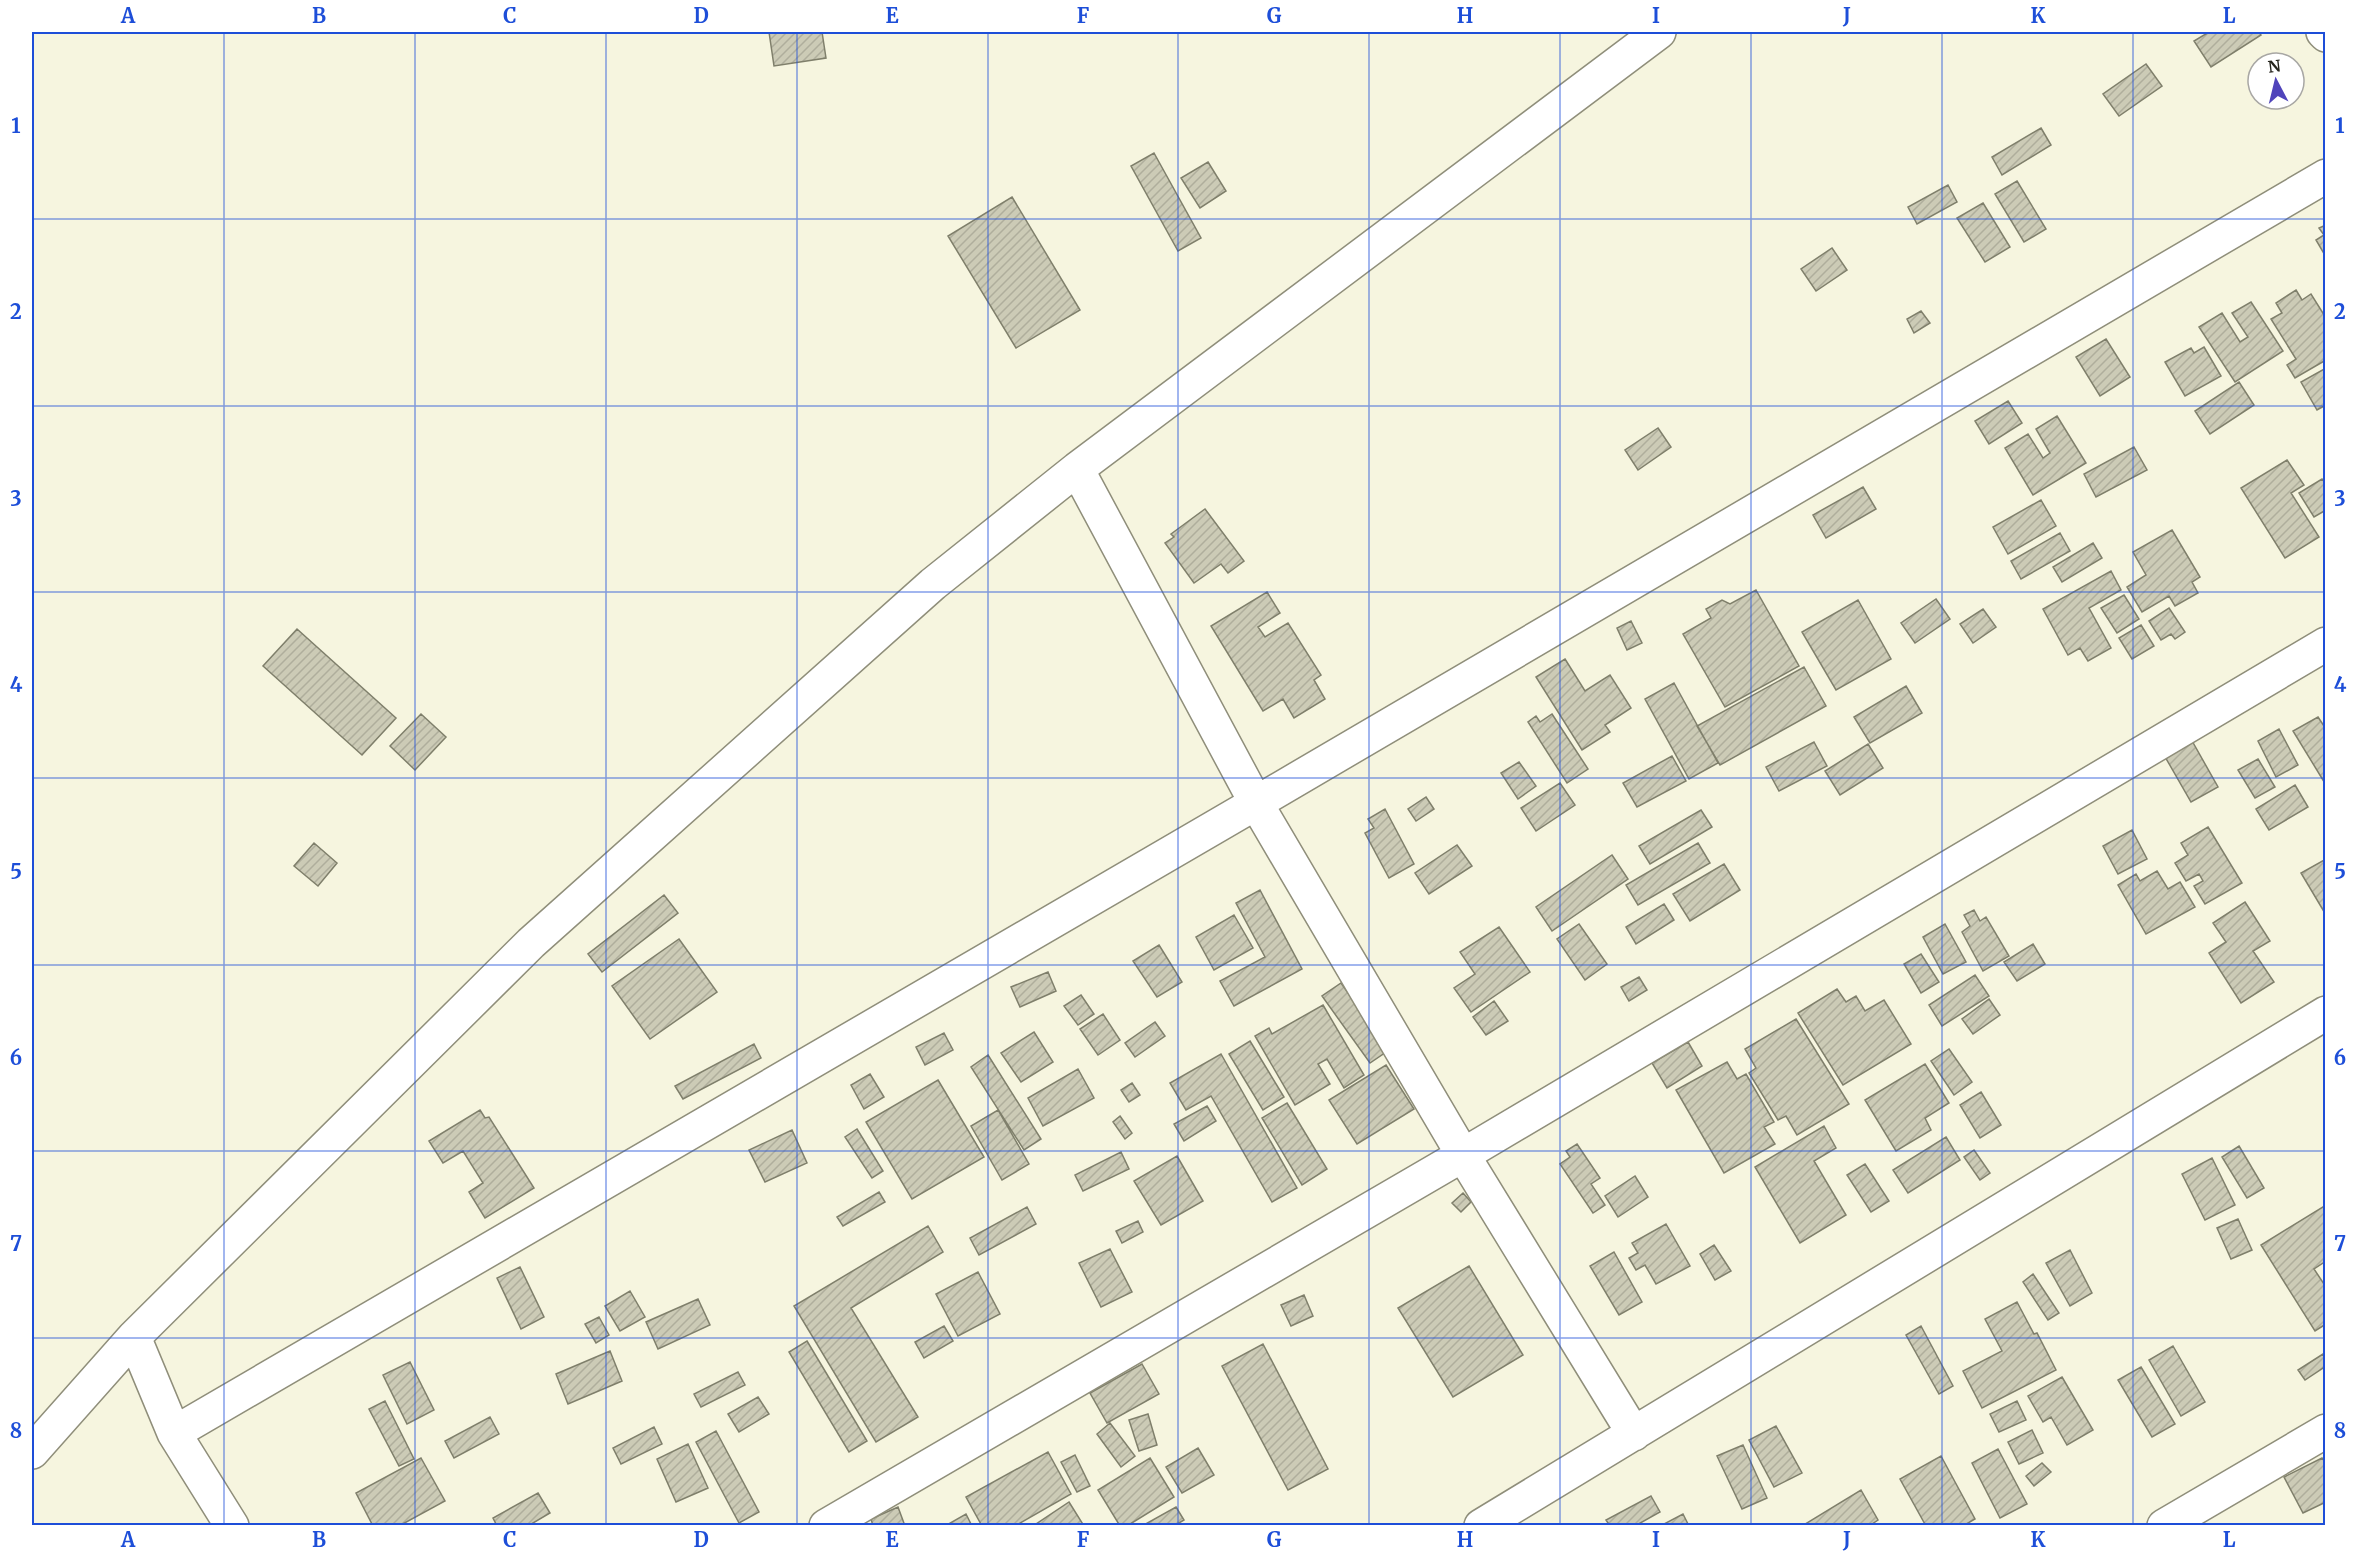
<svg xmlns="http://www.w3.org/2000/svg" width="2357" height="1557" font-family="Merriweather,serif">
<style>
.building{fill:url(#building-hatch);stroke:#7f7f6b;stroke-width:1.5}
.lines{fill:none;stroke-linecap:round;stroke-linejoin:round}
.minor-casing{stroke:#8f8e7a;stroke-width:36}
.minor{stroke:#fff;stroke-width:33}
.grid{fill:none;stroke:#1d4ed8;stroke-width:1.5;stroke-opacity:0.55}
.neatline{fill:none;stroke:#1d4ed8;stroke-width:2}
.grid-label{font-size:20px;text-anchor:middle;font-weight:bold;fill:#1d4ed8}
</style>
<defs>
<pattern id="building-hatch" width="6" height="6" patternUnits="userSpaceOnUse" patternTransform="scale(1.5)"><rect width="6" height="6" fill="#cccbb6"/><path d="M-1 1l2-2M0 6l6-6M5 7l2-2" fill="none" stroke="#afae9c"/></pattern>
</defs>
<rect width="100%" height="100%" fill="#f6f5df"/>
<!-- building -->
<path class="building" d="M769,32H822L826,58L774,66Z
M2209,32H2259L2261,35L2211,67L2194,41Z
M2146,64L2162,86L2119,116L2103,94Z
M2041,128L2051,145L2002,175L1992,157Z
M1154,153L1201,238L1178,251L1131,166Z
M1208,162L1226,191L1200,208L1181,178Z
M2017,181L2046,229L2024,242L1995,194Z
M1948,185L1957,202L1917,224L1908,207Z
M1012,197L1080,310L1016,348L948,236Z
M1983,203L2010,247L1985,262L1957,218Z
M2326,225V257L2316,240L2324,235L2319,228Z
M1832,248L1847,270L1816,291L1801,269Z
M2296,290L2302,300L2311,294L2326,318V360L2295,378L2287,365L2296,359L2271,319L2282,313L2276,303Z
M2251,302L2283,351L2235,382L2199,327L2222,313L2240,342L2248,337L2232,313Z
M1921,311L1930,323L1914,333L1907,319Z
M2106,339L2130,377L2100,396L2076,357Z
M2204,347L2221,376L2185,396L2165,362L2191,348L2194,353Z
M2326,368V405L2317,410L2301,382Z
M2239,382L2254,405L2210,434L2195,411Z
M2008,401L2022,423L1989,444L1975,421Z
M2057,416L2086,463L2033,495L2005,448L2028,434L2043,458L2050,453L2036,429Z
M1658,428L1671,447L1638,470L1625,450Z
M2134,447L2147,470L2096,497L2084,474Z
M2287,460L2304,485L2291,493L2319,537L2285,558L2241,488Z
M2322,479L2326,484V510L2314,517L2299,493Z
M1863,487L1876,509L1826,538L1813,515Z
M2041,500L2056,526L2008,554L1993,527Z
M1205,509L1244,561L1228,573L1221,564L1194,583L1165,543L1174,537L1171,534Z
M2172,530L2200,577L2192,582L2198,593L2175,606L2169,596L2142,612L2127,587L2146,575L2133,552Z
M2060,533L2070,551L2021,579L2011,561Z
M2093,543L2102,558L2062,582L2053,567Z
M2111,571L2121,590L2089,608L2111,648L2088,661L2080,648L2068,655L2043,609Z
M1756,590L1799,666L1725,707L1683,634L1711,618L1706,609L1722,600L1730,604Z
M1267,592L1280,613L1258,627L1265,637L1288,623L1321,675L1314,680L1325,699L1294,718L1283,699L1263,711L1211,626Z
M2124,595L2139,619L2117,633L2101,608Z
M1936,599L1950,619L1915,643L1901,623Z
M1858,600L1891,659L1836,690L1802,632Z
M2169,608L2185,632L2175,639L2171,634L2161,640L2149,621Z
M1983,609L1996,627L1973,643L1960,624Z
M1631,621L1642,643L1627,650L1617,628Z
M2141,625L2154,646L2132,659L2119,638Z
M297,629L396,718L362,755L263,666Z
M1565,659L1585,691L1610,675L1631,708L1605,725L1610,732L1582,750L1536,677Z
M1804,667L1826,706L1720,765L1697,726Z
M1674,683L1718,763L1689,779L1645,699Z
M1906,686L1922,713L1870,743L1854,717Z
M421,714L446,737L415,770L390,746Z
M1552,714L1588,769L1567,783L1528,722L1536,716L1540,722Z
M2318,717L2326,729V785L2293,731Z
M2279,729L2298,765L2276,777L2258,741Z
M2191,739L2218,787L2191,802L2164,755Z
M1814,742L1827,766L1779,791L1766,767Z
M1868,744L1883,768L1840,795L1825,771Z
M1672,756L1686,781L1637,807L1623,783Z
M2258,759L2275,787L2255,798L2238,770Z
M1519,762L1536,786L1518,799L1501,773Z
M1560,783L1575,805L1536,831L1521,808Z
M2295,785L2308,807L2269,830L2256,809Z
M1426,797L1434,809L1416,821L1408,809Z
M1385,809L1414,864L1389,878L1365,833L1374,828L1368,819Z
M1701,810L1712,827L1650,864L1639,846Z
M2208,827L2242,883L2205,904L2194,886L2203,881L2199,874L2186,881L2175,863L2188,855L2181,843Z
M2132,830L2147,859L2118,874L2103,846Z
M314,843L337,863L318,886L294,866Z
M1698,843L1710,863L1638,905L1626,885Z
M1457,845L1472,866L1429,894L1415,873Z
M1612,855L1628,879L1552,931L1536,907Z
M2326,859V915L2301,873Z
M1724,864L1740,890L1690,921L1673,894Z
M2157,871L2168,889L2180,882L2195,907L2146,934L2118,885L2136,874L2140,881Z
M1260,890L1302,969L1234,1006L1220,981L1265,957L1236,903Z
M664,895L678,913L602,972L588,954Z
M2245,902L2270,941L2253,951L2274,982L2241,1003L2209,953L2226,942L2213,923Z
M1664,904L1674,920L1636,944L1626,927Z
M1974,910L1980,921L1986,917L2009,956L1983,971L1962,932L1970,926L1964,915Z
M1234,915L1253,948L1214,970L1196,937Z
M1579,924L1607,964L1585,980L1557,939Z
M1945,924L1966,962L1943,974L1923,937Z
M1499,927L1530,972L1471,1012L1454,988L1475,974L1460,952Z
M679,939L717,992L650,1039L612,986Z
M2033,944L2045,964L2017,981L2004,962Z
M1159,945L1182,982L1157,997L1133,961Z
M1921,954L1939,982L1921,993L1904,964Z
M1048,972L1056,991L1020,1007L1011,987Z
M1975,975L1989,996L1942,1026L1929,1005Z
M1639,977L1647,990L1629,1001L1621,987Z
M1341,983L1389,1050L1370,1063L1322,996Z
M1837,989L1846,1002L1856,996L1865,1011L1884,1000L1911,1044L1843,1085L1798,1013Z
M1081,995L1094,1014L1078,1025L1064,1006Z
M1989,999L2000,1015L1973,1034L1962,1019Z
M1494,1001L1508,1021L1486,1035L1473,1017Z
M1323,1005L1364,1075L1344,1088L1327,1059L1318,1064L1330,1084L1295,1105L1255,1036L1269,1028L1272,1034Z
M1103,1014L1120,1040L1098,1055L1080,1029Z
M1796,1019L1849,1104L1797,1135L1786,1116L1778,1120L1749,1073L1756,1068L1745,1049Z
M1155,1022L1165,1036L1135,1057L1125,1043Z
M1034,1032L1053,1062L1021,1082L1001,1053Z
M944,1033L953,1050L925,1065L916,1047Z
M1250,1041L1284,1097L1263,1110L1229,1054Z
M1688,1042L1702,1066L1667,1088L1652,1063Z
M754,1044L761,1058L683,1099L675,1086Z
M1949,1049L1972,1082L1954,1095L1931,1061Z
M1221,1054L1297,1188L1272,1202L1211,1096L1186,1110L1170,1083Z
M988,1055L1041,1139L1024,1150L971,1067Z
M1727,1062L1737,1079L1746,1074L1774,1122L1764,1127L1775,1144L1724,1173L1676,1090Z
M1925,1064L1949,1103L1925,1118L1931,1130L1896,1151L1865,1100Z
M1386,1065L1414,1109L1357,1144L1329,1100Z
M1078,1069L1094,1098L1043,1126L1028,1098Z
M870,1074L884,1097L864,1109L851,1085Z
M938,1080L984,1157L912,1199L866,1122Z
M1132,1083L1140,1095L1129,1102L1121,1090Z
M1981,1092L2001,1125L1980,1138L1960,1105Z
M1287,1103L1327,1169L1302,1185L1262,1118Z
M1207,1106L1216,1121L1184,1141L1174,1124Z
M480,1110L485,1118L489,1117L534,1188L485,1218L469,1192L483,1183L463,1151L443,1163L429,1141Z
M998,1110L1029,1164L1002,1180L971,1126Z
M1120,1116L1132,1133L1125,1139L1113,1122Z
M1824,1126L1836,1148L1814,1161L1846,1215L1800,1243L1755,1167Z
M857,1129L883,1171L872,1178L845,1137Z
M792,1130L807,1163L765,1182L749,1150Z
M1946,1137L1960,1160L1908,1193L1893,1170Z
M1577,1144L1600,1178L1591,1184L1605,1205L1593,1213L1560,1164L1570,1157L1566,1151Z
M2239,1146L2264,1188L2247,1198L2222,1157Z
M1974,1150L1990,1173L1980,1180L1964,1157Z
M1121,1152L1129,1169L1083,1191L1075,1175Z
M1177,1156L1203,1201L1161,1225L1134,1181Z
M2212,1158L2235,1205L2205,1220L2182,1174Z
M1865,1164L1889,1201L1871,1212L1847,1175Z
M1635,1176L1648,1197L1618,1217L1605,1196Z
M879,1192L885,1202L843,1226L837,1217Z
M1463,1193L1471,1202L1461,1212L1452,1203Z
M2326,1205V1261L2314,1269L2326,1287V1324L2315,1331L2261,1245Z
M1027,1207L1036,1224L979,1255L970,1238Z
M2238,1219L2252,1250L2231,1259L2217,1228Z
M1138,1221L1143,1232L1122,1243L1116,1231Z
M1666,1224L1690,1266L1656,1284L1645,1265L1636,1270L1629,1258L1638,1253L1632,1243Z
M928,1226L943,1252L851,1308L918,1417L876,1442L794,1306Z
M1714,1245L1731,1271L1715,1280L1700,1254Z
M1110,1249L1132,1292L1101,1307L1079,1263Z
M2070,1250L2092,1293L2070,1306L2046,1263Z
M1614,1252L1642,1302L1619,1315L1590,1266Z
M1469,1266L1523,1355L1453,1397L1398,1308Z
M520,1267L544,1317L521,1329L497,1278Z
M978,1272L1000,1314L958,1336L936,1294Z
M2033,1274L2059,1313L2048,1320L2023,1282Z
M630,1291L645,1317L620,1331L605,1306Z
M1304,1295L1313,1316L1291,1326L1281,1305Z
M698,1299L710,1325L658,1349L646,1322Z
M2017,1302L2034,1334L2037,1333L2056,1370L1982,1408L1963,1371L2002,1351L1985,1319Z
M599,1317L609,1335L596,1343L585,1324Z
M944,1326L953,1341L924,1358L915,1342Z
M1921,1326L1953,1386L1939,1394L1906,1335Z
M807,1341L867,1441L849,1452L789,1352Z
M1263,1344L1328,1469L1288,1490L1222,1366Z
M2173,1346L2205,1402L2181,1416L2149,1360Z
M610,1351L622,1381L568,1404L556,1374Z
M2323,1354L2326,1357V1366L2305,1380L2298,1370Z
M410,1362L434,1410L407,1424L383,1375Z
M1142,1364L1159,1394L1107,1423L1090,1393Z
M2141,1367L2175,1424L2152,1437L2118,1380Z
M738,1372L745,1385L701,1407L694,1394Z
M2062,1377L2093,1430L2067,1445L2051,1417L2043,1422L2028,1396Z
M758,1397L769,1414L739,1432L728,1414Z
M385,1401L414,1459L399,1466L369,1409Z
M2017,1401L2026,1420L1999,1432L1990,1414Z
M1148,1414L1157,1445L1139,1451L1129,1420Z
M490,1417L499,1434L454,1458L445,1441Z
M1110,1423L1135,1456L1121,1467L1097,1434Z
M1776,1426L1802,1473L1774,1487L1749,1440Z
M654,1427L662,1444L621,1464L613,1448Z
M2032,1430L2043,1453L2019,1464L2008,1442Z
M716,1431L759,1512L739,1523L696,1442Z
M688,1444L708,1488L676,1502L657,1459Z
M1743,1445L1767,1498L1742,1509L1717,1456Z
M1198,1448L1214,1475L1182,1493L1166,1467Z
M1998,1449L2027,1504L2000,1518L1972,1463Z
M1048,1452L1071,1494L1020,1523L1021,1526H982L966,1497Z
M1075,1455L1090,1486L1077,1492L1061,1462Z
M1941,1456L1975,1519L1963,1526H1926L1900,1479Z
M421,1458L445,1501L399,1526H373L356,1493Z
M1150,1458L1174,1497L1127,1526H1120L1098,1490Z
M2322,1458L2326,1463V1502L2303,1513L2284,1477Z
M2042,1463L2051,1472L2034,1486L2026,1476Z
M1861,1490L1878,1520L1869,1526H1802Z
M538,1493L550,1513L528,1526H497L493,1518Z
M1651,1496L1660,1512L1635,1526H1610L1606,1520Z
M1069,1502L1084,1526H1033Z
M898,1507L905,1526H873L871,1519Z
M1176,1507L1184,1520L1174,1526H1142Z
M966,1514L972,1526H945Z
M1683,1514L1689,1526L1662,1525Z"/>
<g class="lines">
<defs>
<path id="minor" d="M2323,32L2326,35
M1077,469L1256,803L1463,1155L1634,1434
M134,1337L174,1433L232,1526
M174,1433L1256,803L2326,176
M32,1452L134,1337L531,943L933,584L1077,469L1659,32
M826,1526L1463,1155L2326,644
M1481,1526L2326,1013
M2164,1526L2326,1431"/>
</defs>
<!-- minor casing -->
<use href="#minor" class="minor-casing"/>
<!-- minor -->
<use href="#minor" class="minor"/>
</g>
<!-- grid -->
<path class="grid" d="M224,32V1526M415,32V1526M606,32V1526M797,32V1526M988,32V1526M1178,32V1526M1369,32V1526M1560,32V1526M1751,32V1526M1942,32V1526M2133,32V1526M32,219H2326M32,406H2326M32,592H2326M32,778H2326M32,965H2326M32,1151H2326M32,1338H2326"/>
<!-- border -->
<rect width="2357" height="1557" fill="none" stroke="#ffffff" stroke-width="66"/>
<!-- north arrow -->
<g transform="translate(2276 81) rotate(353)"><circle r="28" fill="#ffffff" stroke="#a8a7a4" stroke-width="1.5"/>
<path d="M0-4.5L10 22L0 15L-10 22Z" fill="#5044bb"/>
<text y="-9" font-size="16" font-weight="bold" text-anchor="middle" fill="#25241c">N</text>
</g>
<rect x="33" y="33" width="2291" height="1491" class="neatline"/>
<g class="grid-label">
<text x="128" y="23">A</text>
<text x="319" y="23">B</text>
<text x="510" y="23">C</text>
<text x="701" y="23">D</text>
<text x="892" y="23">E</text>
<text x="1083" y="23">F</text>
<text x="1274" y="23">G</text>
<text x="1465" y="23">H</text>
<text x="1656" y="23">I</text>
<text x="1847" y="23">J</text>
<text x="2038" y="23">K</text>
<text x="2229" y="23">L</text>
<text x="16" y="133">1</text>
<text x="2340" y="133">1</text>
<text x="16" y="319">2</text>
<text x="2340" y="319">2</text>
<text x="16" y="506">3</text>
<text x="2340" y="506">3</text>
<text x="16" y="692">4</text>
<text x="2340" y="692">4</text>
<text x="16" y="879">5</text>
<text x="2340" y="879">5</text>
<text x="16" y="1065">6</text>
<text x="2340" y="1065">6</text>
<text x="16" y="1251">7</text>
<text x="2340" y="1251">7</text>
<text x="16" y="1438">8</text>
<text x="2340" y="1438">8</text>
<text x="128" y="1547">A</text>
<text x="319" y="1547">B</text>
<text x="510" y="1547">C</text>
<text x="701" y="1547">D</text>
<text x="892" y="1547">E</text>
<text x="1083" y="1547">F</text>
<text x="1274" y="1547">G</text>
<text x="1465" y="1547">H</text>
<text x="1656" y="1547">I</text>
<text x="1847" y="1547">J</text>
<text x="2038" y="1547">K</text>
<text x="2229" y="1547">L</text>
</g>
</svg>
